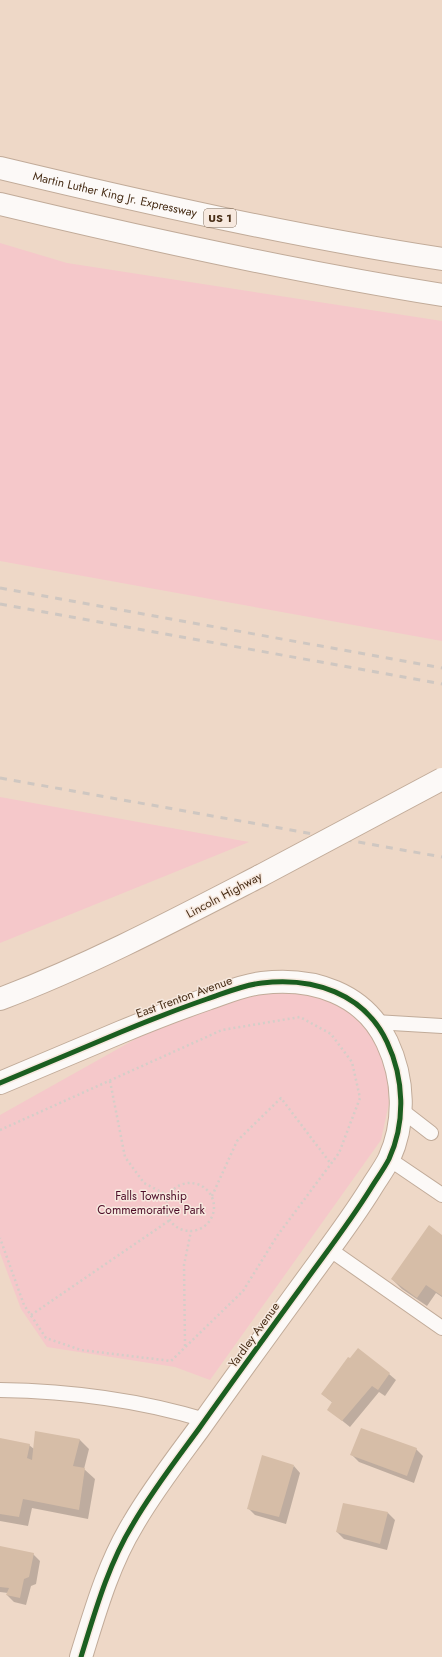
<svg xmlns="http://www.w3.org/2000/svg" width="442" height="1657" font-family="Jost,sans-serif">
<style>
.green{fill:#f5c8ca}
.shadow{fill:#0003}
.building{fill:#d6bda7}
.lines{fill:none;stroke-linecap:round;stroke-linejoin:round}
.service-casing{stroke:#c1ab99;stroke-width:16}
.minor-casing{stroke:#c1ab99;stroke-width:24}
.primary-casing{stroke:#c1ab99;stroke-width:24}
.motorway-casing{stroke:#c1ab99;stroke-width:24}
.path{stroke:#d4cec8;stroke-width:2.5;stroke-dasharray:2 3;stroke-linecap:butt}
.service{stroke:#fcf9f7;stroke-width:14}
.minor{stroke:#fcf9f7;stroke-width:22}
.primary{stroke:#fcf9f7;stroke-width:22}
.motorway{stroke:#fcf9f7;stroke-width:22}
.rail{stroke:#cfc7c1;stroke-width:3;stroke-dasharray:7 7;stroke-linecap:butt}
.primary-bridge-casing{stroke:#c1ab99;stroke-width:24;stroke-linecap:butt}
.primary-bridge{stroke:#fcf9f7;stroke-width:22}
.cycleway-casing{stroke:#f7e9df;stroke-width:8}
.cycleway{stroke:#1b5e20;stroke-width:5}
.labels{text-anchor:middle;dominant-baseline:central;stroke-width:3;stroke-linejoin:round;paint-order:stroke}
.shield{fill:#f7e9df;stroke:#7c6653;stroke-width:1}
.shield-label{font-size:11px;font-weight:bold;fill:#482e17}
.street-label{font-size:12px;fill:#482e17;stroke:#f7e9df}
.park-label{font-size:12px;fill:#4e0e28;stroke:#f7e9df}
</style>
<rect width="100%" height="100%" fill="#eed8c7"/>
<!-- green -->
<path class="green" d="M0,243L67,263L442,321V641L0,561Z
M0,797L249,842L0,943Z
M300,990L341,1004L369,1029L386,1063L389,1103L381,1140L210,1380L175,1367L47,1347L21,1309L0,1253V1115L148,1032L202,1011L257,993Z"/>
<!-- shadow -->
<path class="shadow" d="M442,1236V1297L436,1293L427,1306L402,1289L392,1279Z
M350,1360L389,1374L396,1380L385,1396L379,1392L350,1427L329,1410L333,1403L322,1394Z
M36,1432L80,1440L89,1449L84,1469L95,1479L88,1519L32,1508L28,1526L0,1521V1439L29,1445L34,1449Z
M416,1449L423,1456L414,1483L359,1462L352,1455Z
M294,1466L300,1473L286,1524L255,1515L248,1508Z
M388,1513L395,1520L387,1550L344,1539L337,1532Z
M0,1547L33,1554L40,1561L36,1584L31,1586L26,1605L14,1602L7,1595L8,1593L0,1592Z"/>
<!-- building -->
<path class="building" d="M429,1225L442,1235V1296L426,1285L417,1298L391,1279Z
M358,1348L390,1373L378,1390L372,1386L342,1421L327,1410L332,1402L321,1394L348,1357L350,1358Z
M361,1428L417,1448L407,1476L350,1455Z
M35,1431L80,1439L73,1466L85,1468L79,1510L23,1499L19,1517L0,1514V1438L30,1444L27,1458L32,1460Z
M262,1455L294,1465L279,1517L247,1509Z
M343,1503L388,1512L380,1544L336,1532Z
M0,1546L34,1553L29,1577L24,1579L20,1598L6,1595L9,1588L0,1587Z"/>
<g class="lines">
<defs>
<path id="service" d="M375,1022L442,1026
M400,1109L431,1133
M389,1159L442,1195
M329,1249L442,1328
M0,1390C69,1391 139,1400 205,1420"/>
<path id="minor" d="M0,1083C40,1066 81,1049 121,1032C150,1020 178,1009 207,999C225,993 243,985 262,983C313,977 364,993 387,1042C404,1078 406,1122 389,1159C384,1169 377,1178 371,1188C350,1222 325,1254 302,1286C267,1334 232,1382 198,1430C176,1460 152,1491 133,1524C108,1565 95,1612 81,1657"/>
<path id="primary" d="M0,999C90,965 175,920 260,876"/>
<g id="motorway">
<path id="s1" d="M0,168C146,203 293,236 442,259"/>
<path d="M0,204C146,239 293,271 442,295"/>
</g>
</defs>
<!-- service casing -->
<use href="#service" class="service-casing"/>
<!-- minor casing -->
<use href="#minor" class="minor-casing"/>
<!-- primary casing -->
<use href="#primary" class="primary-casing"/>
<!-- motorway casing -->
<use href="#motorway" class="motorway-casing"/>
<!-- path -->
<path class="path" d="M110,1081L125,1157L144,1183L169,1196
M0,1130L222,1030L300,1017L331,1034L352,1062L360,1098L339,1153L277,1236L243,1291L171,1361L81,1350L46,1338L24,1305L0,1238
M166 1207a24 24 0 1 1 48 0a24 24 0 1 1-48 0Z
M212,1196L237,1141L281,1098L331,1164
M31,1315L170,1220
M185,1346L184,1265L191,1231"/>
<!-- service -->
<use href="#service" class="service"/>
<!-- minor -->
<use href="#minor" class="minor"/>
<!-- primary -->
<use href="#primary" class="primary"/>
<!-- motorway -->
<use href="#motorway" class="motorway"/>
<!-- rail -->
<path class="rail" d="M0,588L442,668
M0,604L442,684
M0,778L442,857"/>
<defs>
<path id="primary-bridge" d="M260,876L442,779"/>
</defs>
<!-- primary-bridge casing -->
<use href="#primary-bridge" class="primary-bridge-casing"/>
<!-- primary-bridge -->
<use href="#primary-bridge" class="primary-bridge"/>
<defs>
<path id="cycleway" d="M0,1083C40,1066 81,1049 121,1032C150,1020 178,1009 207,999C225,993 243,985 262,983C313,977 364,993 387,1042C404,1078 406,1122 389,1159C384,1169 377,1178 371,1188C350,1222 325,1254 302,1286C267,1334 232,1382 198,1430C176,1460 152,1491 133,1524C108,1565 95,1612 81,1657"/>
</defs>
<!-- cycleway casing -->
<use href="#cycleway" class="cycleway-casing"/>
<!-- cycleway -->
<use href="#cycleway" class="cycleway"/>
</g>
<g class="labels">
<!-- shield labels -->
<rect class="shield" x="204" y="209" width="32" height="18" rx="3"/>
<g class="shield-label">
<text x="220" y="218">US 1</text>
</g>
<!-- street labels -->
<g class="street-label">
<text stroke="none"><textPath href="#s1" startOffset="118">Martin Luther King Jr. Expressway</textPath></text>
<text transform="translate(224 895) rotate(-28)">Lincoln Highway</text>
<text transform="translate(184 997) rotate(-20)">East Trenton Avenue</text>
<text transform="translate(254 1335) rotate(-54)">Yardley Avenue</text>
</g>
<!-- park labels -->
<g class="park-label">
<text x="151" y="1196">Falls Township<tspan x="151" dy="14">Commemorative Park</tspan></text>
</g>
</g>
</svg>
